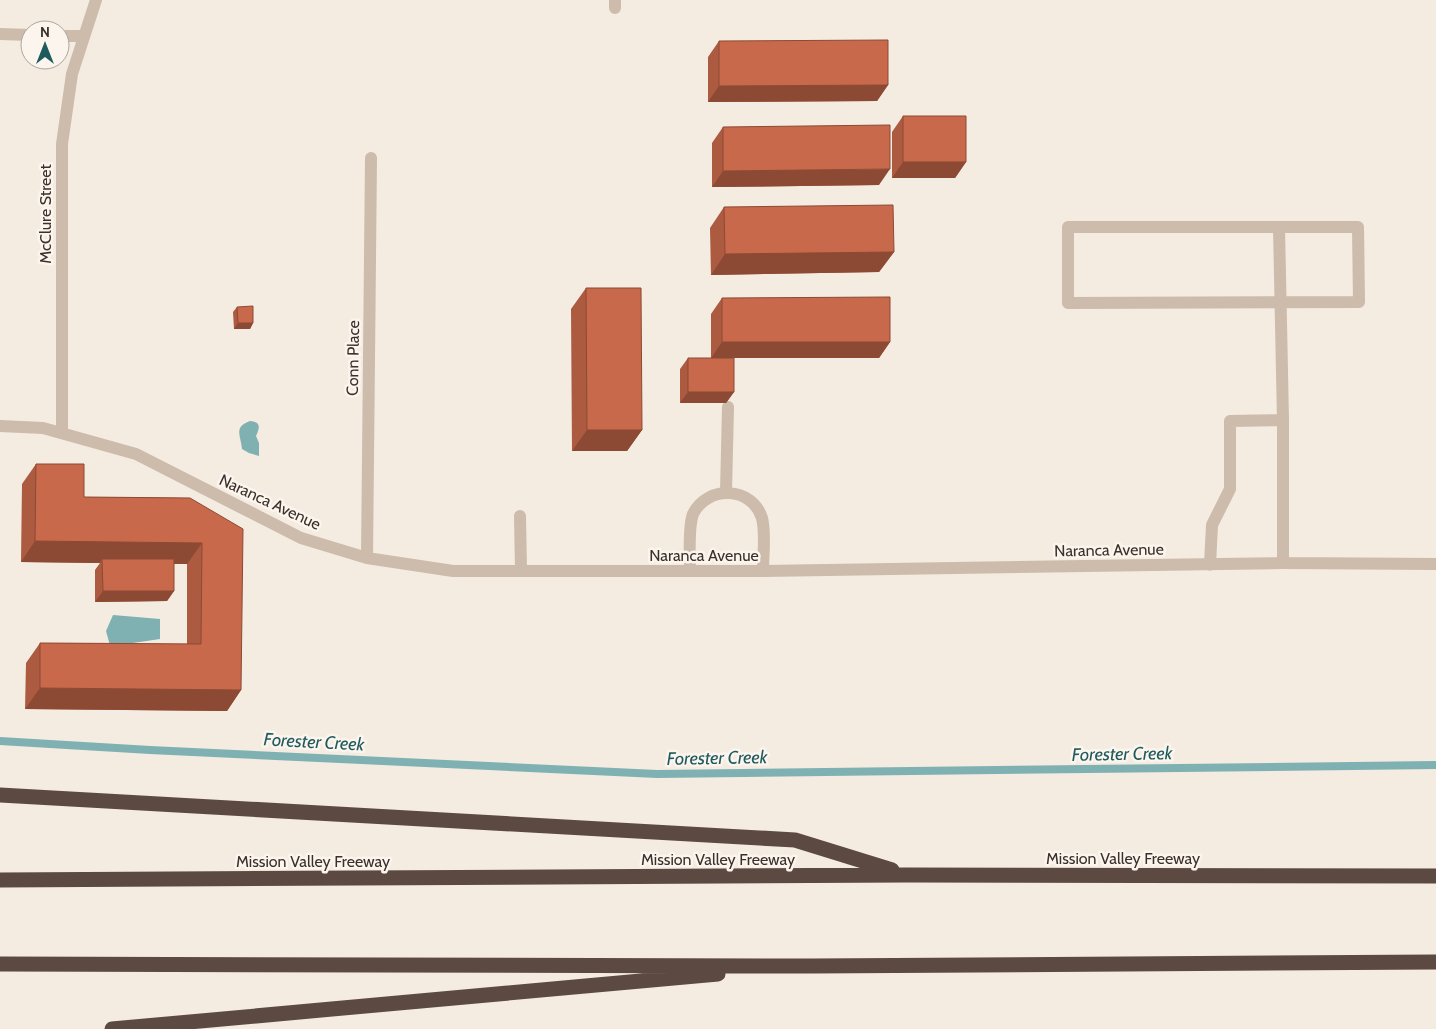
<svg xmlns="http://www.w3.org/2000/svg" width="1436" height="1029" font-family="Cabin,sans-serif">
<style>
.water{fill:#7fb0b2}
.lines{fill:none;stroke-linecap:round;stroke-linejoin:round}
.stream{stroke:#7fb0b2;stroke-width:8}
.minor{stroke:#cdbbac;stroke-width:12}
.highway{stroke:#5c4a42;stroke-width:15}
.wall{fill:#ac5a40}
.shaded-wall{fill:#8c4a34}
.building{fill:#c8694b;stroke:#8c4a34}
.labels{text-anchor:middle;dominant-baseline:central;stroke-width:5;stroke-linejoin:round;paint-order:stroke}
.street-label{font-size:16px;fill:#3b302b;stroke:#fbf5ee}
.water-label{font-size:18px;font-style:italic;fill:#1f5a5e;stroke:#fbf5ee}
</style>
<rect width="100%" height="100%" fill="#f4ebe1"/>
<!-- water -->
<path class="water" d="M250,421C261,422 260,427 256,436L259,443V456L249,453L242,449C241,436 233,427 250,421Z
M113,615L160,619V639L126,644L111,649L106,631Z"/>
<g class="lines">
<!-- stream -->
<path class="stream" d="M0,741L150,750L657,774L1436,765"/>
<!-- minor -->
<path class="minor" d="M615,8V0
M0,34L30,35
M60,36H84
M1068,227H1358L1359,302L1068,303Z
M1279,227L1283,420
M0,426L43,428L136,454L301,538L367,558L453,571H763L1283,563L1436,564
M62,433V144L72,74L96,0
M726,492L728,407
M520,516L521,571
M367,558L371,158
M1210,565L1212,525L1230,489V421L1283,420V563
M690,571C690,557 688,527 693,514C707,485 752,486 762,518C766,534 763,554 763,571"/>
<!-- highway -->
<path class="highway" d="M0,795L795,840L892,870
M0,880L908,875L1436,876
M0,964L812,966L1436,962
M112,1029L718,974"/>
</g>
<!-- wall -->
<path class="wall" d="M719,41L888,85L877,101L708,102V57Z
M903,116L966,162L955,178H892V132Z
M723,127L879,185L712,187V143Z
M724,207L894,252L879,272L711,275L710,228Z
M586,288L642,430L627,451H572L571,309Z
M722,298L890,342L879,358H711V314Z
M237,307L253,323L250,329H234L233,312Z
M688,358L734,392L726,403H680V369Z
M36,464L84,497L190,498L241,690L227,711L25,709L26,663L40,643L187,644V564H174V591L167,601L95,602V570L100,563L21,562L22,484Z"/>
<!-- shaded-wall -->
<path class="shaded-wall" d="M888,85L877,101L708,102L719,86Z
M903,162H966L955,178H892Z
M890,169L879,185L712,187L723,171Z
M894,252L879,272L711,275L725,254Z
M238,323H253L250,329H234Z
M722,342H890L879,358H711Z
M688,392H734L726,403H680Z
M587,430H642L627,451H572Z
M35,541L202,543L187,564L102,563V559L100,563L21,562Z
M103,591H174L167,601L95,602Z
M40,688L241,690L227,711L25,709Z"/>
<!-- building -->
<path class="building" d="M888,40V85L719,86V41Z
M903,116H966V162H903Z
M890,125V169L723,171V127Z
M893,205L894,252L725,254L724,207Z
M586,288H641L642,430H587Z
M890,297V342H722V298Z
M253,306V323H238L237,307Z
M688,358H734V392H688Z
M36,464H84V497L190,498L243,529L241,690L40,688V643L201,644L202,543L35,541Z
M102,559H174V591H103Z"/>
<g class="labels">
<!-- street labels -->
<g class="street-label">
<text transform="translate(45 214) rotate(-90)">McClure Street</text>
<text transform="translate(353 358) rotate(-89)">Conn Place</text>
<text transform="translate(270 502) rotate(25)">Naranca Avenue</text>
<text transform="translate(1109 550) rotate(-1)">Naranca Avenue</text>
<text x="704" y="555">Naranca Avenue</text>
<text x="1123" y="858">Mission Valley Freeway</text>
<text x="718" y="859">Mission Valley Freeway</text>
<text x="313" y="861">Mission Valley Freeway</text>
</g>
<!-- water labels -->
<g class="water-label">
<text transform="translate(314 742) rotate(3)">Forester Creek</text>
<text transform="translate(1122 754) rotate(-1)">Forester Creek</text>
<text transform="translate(717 758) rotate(-1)">Forester Creek</text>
</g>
</g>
<!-- north arrow -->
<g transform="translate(45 45)"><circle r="24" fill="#fbf5ee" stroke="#aea6a0"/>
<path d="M0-4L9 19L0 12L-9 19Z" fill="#1f5a5e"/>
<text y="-8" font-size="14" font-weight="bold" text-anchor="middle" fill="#3b302b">N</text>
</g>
</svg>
